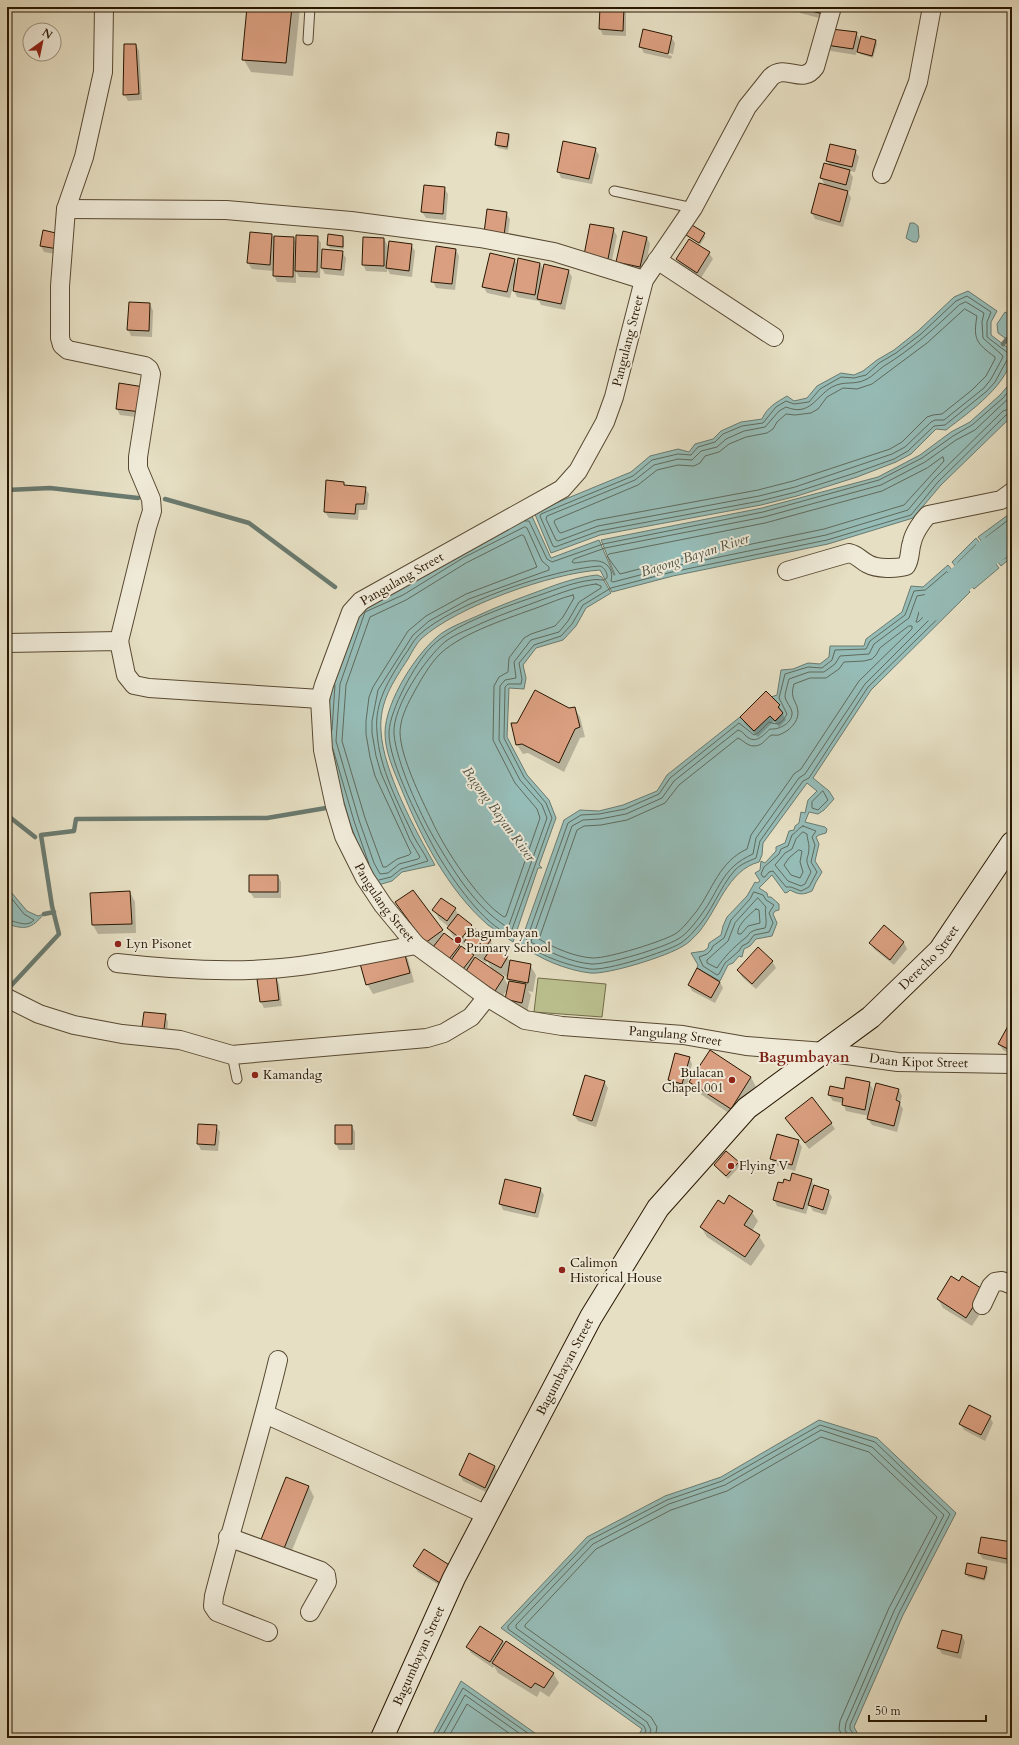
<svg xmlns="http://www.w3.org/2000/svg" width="1019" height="1745" font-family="Cardo,serif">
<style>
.green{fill:#bbc08f;stroke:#726c48}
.water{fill:#96bcb7;stroke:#6a7a6f}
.shadow{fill:#0003;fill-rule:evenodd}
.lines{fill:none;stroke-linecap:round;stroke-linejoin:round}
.shore{stroke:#5f6a5c;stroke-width:1}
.stream{stroke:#6a7a6f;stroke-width:4.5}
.river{stroke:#96bcb7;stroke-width:28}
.building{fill:#da9f80;stroke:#281702}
.service-casing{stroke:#584932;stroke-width:11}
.minor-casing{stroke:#584932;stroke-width:20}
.secondary-casing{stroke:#281702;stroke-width:24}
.service{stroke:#efead8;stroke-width:9}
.minor{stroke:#efead8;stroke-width:18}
.secondary{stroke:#efead8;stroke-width:22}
.poi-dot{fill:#8f2418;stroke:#efead8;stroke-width:1.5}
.labels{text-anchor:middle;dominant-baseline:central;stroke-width:4;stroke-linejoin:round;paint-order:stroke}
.street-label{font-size:13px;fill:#281702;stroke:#efead8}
.poi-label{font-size:13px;fill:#281702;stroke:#efead8;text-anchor:start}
.water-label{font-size:14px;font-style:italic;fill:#4e5141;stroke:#efead8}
.quarter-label{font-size:15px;font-weight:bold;fill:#7a1f14;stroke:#efead8}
</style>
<rect width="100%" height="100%" fill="#e6dfc3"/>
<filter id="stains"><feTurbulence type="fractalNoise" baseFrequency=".005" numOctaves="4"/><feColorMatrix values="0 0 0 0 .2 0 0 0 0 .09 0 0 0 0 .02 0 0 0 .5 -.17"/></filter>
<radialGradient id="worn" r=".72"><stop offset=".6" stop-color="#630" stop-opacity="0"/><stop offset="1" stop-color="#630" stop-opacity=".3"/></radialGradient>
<!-- green -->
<path class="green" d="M538,978L606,984L602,1017L534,1012Z"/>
<!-- water -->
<path class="water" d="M910,223H914L918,226L919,237L917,242H913L906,238Z
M968,291L997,311L991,322V335L1012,351C1012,383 969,412 946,430L936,429L911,454L896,462L857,477L797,496L761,505L600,535L551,553L534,512L631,472L650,456L678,449L689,452L695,444L713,439L721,431L741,422L762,419C767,407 777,402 787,396L794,401L807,398L817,386L841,373L854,375L863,371L877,360L894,350L918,331L954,297Z
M1005,312L1012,316V343L998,333L997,324Z
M1012,381V416L941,485L913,518L828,544L673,576L612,592L600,570C552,573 457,606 421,639C416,644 412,652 408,659C393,682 379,702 381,731C383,771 415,830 435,865L402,872L392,881L375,886L366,866L350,823L327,743L331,682L358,605L531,514L551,558L599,540L614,575H615L601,540L762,508L878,477L920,455L951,432L970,422L1000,395Z
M1012,512V557L1001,566L978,537Z
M976,538L999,568L974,589L952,562Z
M948,565L970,592L871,690L813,778L829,791L834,799L824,810L818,814L809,812L805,822L825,827L827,829L826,833L819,835L816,837L819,844L815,861L822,872L816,882L812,891C803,895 799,895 790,890L788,892L785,893L772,875L759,888L767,893L768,897H771L779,904V910L775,911L773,914L777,923L772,936L756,939L750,946L744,949L742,957L739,956L733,963L728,965L720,981L697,968L698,965L691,953L704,951L708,948L709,943L721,935L723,926L727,917L747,896L755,882L757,883L760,881L755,873L760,870L761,861L765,863L776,851V847L785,843L789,831L794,830L795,826L799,823L801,812L805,813L808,800L817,791L807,783L763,843L762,855L759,862C728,870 718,909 699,932C694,937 689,943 683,946C668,956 607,975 590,973C566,970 539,959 520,944L564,820L580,810L599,811L623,805L657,791L667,775L740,717L754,731L770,716L776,721L783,713L778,707L780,705L771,697L777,695L781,670L793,669L808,663L820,664L829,657L830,646H864L866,639L902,612L911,586L923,587Z
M597,575L602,577L611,593L586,608L576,626L563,640L536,648L523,665L526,678L524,689L509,688L507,737L527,775L549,800L556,818L539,865L542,868H538L513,942C505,936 496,931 488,925C447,889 421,837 401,788C394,771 385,752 385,733C385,702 417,651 442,633C452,626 466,621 477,616C498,606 520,598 542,590C560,583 578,577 597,575Z
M7,867L10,872L11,892L27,911L38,916L44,914C31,929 26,930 7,924Z
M819,1420L877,1438L956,1513L903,1615L854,1727L860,1738H637L642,1729L501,1628L587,1537L665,1496L721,1477Z
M461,1681L542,1738H431Z"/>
<!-- shadow -->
<path class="shadow" d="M248,7H300L293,76L251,72L244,60Z
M601,7H626V36L603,35L600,29Z
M796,7H830L827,20L800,13Z
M856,33L861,41H876L877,44L873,58L860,54L857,50L856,55L831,51L827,45Z
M671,37L675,43L673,54L644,47V49L672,56L671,59L644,53L641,47Z
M136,45L139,51L142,100L128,101L124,94Z
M509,135L510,137L508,150L498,148L496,145Z
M595,149L599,155L592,184L561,178L558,171Z
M855,151L859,157L855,172L849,171L853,177L850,191L847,190L851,198L843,227L815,219L812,213L825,185L821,178L831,166L827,161Z
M444,188L448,194L446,220L426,218L422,212Z
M506,213L510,219L507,242L488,239Z
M613,229L617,236L611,265L589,261Z
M43,232L61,255L44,252L41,246Z
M704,234L705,237L700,245L687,235Z
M272,235L275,239L293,238L297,243L317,237L321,243L320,278L299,277L296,272V283L277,282L274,276V271L252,269L248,263Z
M343,237L344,240V249L330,248L328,245Z
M647,238L650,244L644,273L621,268L618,262Z
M384,239L389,248L411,245L415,251L412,277L390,274L387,268V272L366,271L363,264Z
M456,250L459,256L455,290L436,288L433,281Z
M342,252L346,258L344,276L325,274L322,268Z
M709,253L713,259L701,278L681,266L677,259Z
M514,259L518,266L540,263L544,271L568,270L572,277L565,310L541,305L539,301L517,297L514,291L515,286H513L510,298L487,293L483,286Z
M150,304L153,311L152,337L131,336L128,329Z
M120,385L144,418L120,415L117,409Z
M343,483L346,486L365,488L369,494L367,510H359L358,520L329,518L325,512Z
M779,706L786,720L779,727L774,721L758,737L745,724L741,717Z
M574,708L580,717L585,737L580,738L564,772L528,753L523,754L517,745L512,724Z
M278,876L281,882V898H254L250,892Z
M130,892L135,902L136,933L98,934L93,925Z
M397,903L442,931L444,935L472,955L467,947L454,938L448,928L449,927L439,919L434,910L455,909L460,917L471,926L473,930L490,940L495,950L507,957L511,963L530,965L536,975L533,992L528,991L531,995L527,1012L506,999L509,987L500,1000L431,952ZM471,953L486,963L487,961L492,969L475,959ZM509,973L508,978L510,982L509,987L502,974L506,977Z
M884,927L904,943L907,949L894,965L874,949L871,943Z
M402,950L408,959L414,982L373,994L367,984Z
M772,961L776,968L756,989L742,977L738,970Z
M276,977L279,984L282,1006L264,1008L261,1002L258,980Z
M720,982L723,988L715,1003L692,991L689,985Z
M165,1015L168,1022L166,1043L145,1040Z
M1012,1029V1055L1003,1050L999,1044Z
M689,1058L692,1064L686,1090L673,1086L669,1080Z
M751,1077L756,1087L736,1118L696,1091L690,1082Z
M604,1081L608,1088L596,1127L578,1121L574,1115Z
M869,1083L873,1089L869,1109L899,1090L902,1096L900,1104L903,1109L897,1132L872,1125L868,1119L869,1116L846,1111L843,1103L833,1101L829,1095Z
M831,1123L835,1129L809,1149L790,1124Z
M216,1126L220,1132L218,1151L201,1150L198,1144Z
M352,1126L355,1132V1150H339L336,1144Z
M798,1141L802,1147L795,1171L775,1165L771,1159Z
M738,1163L740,1166L728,1179L715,1166Z
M811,1180L815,1187L828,1191L832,1197L826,1215L813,1211L809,1204L806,1214L777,1206L774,1199L783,1184L791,1182Z
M540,1189L544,1195L538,1218L503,1210L500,1203Z
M724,1205L752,1212L758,1221L752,1231L759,1236L765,1246L751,1266L707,1237L701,1227Z
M938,1299L989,1300L972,1326L943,1308Z
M990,1417L993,1423L985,1441L964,1430L960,1424Z
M495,1467L498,1473L488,1493L463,1481L460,1475Z
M309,1487L314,1497L288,1560L266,1551Z
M1012,1543V1565L983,1559L979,1553Z
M424,1550L444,1588L418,1572L414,1566Z
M986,1568L988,1571L985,1581L968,1577L966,1574Z
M962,1636L965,1642L961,1659L942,1654L938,1647Z
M503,1641L505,1645L553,1673L559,1683L549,1697L540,1691L537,1697L498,1673L494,1666L493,1668L471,1653L467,1647Z"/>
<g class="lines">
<!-- shore -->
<path class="shore" d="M966,302L984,313L982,322L983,338L1002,355L1003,357L991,379L984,388L944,420H935L931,422L905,447L892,454L795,487L759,496L598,526L558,541L556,540L546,519L547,516L635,480L654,465L678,459L692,460L701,451L717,447L726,439L744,431L765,427L779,411L786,407C810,417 816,396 832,387C845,380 854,386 867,379C873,376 878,370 884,366C912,349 935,328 959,305Z
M965,309L977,316C973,339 976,343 995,357V359L986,376L972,390L942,414L933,415L927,417L902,442L890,449L793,481L758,490L596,520L561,533L559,532L554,522L555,520L638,485L657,470L678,465L694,466L700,463L705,456L719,452L729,444L746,437L767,433L773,429L777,422L786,414L795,415L811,413L818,409L827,397L843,388L857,389L872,384L927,343Z
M1012,354L1008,353L987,337V322L991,312L967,296L956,301L921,334L896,353L879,363L866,375L854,378L841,377L820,389L809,402L794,404L786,401L776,407L763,423L742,426L723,434L715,442L698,447L691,455L678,454L652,460L633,476L541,514L540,516L553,546L555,547L599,531L760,501L796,492L855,473L894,459L908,451L934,426L945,425L987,391L995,382L1007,360L1012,358
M1012,395L975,430L956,440L925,462L881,485L764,517L605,548L574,559L572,562L574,563C586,562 603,556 610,569C612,573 612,576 611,581L613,582L671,567L826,535L908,510L934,479L1003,411L1012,408
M943,457L944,461L904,505L824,529L670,561L620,574L607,556L609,554L765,523L882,491L927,468Z
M1012,517L985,538L1001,560L1012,555
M525,521H529L547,559L552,562L603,544L763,512L879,480L922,458L953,436L972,425L1003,398L1012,387
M1012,524L992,539L1002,552L1012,549
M525,527L527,528L542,561L549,567V570L469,599L429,621L413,635L378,690L372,721V733L376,756L381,773L410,840L420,857L418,859L399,864L388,873L380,874L374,863L359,820L336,741L340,684L365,612L403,595L463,558Z
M522,535L524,536L537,567L466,594L426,616L408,631L373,687L369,697L366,721V734L370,757L375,776L411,853L409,855L397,859L386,867H383L365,818L342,741L346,685L370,617L406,600L466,563Z
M976,545L993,567L975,583L958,563Z
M974,553H977L986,566L976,575L965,563Z
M947,572L964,590V593L868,687L809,778L803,781L760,841L756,858C749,861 741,864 735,870C719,888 712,913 694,931C691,935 685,940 681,943C666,952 607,971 590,969C569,966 543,957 525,944L568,823L581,815L599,814L625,809L659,794L670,778L739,723L754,735L758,733L769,722C778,726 782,723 787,714L779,698L785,674L808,667L822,668L832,660L835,650L866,649L870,641L905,615L914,591L925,590Z
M945,579L948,580L957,590V592L865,684L805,774L799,778L756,838L753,854C721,868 720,890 701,915C695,923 687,934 678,939C663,948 607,965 591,964C570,962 549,952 531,942L572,826L583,820L600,819L626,814L662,798L674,781L738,730C742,731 743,733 746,736C756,745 763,735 770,729C779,730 793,723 792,712C791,707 786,702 785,697C785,693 788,683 789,679L809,672H824L835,664L840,656L869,654L874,644L909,618L917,596L928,594Z
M596,584L601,586V588L579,602L568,621L559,632L531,640L514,662L516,678L505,680L500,686L499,740L520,780L542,805L547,818L509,925L507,927C475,907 453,870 434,838C420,814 396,761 394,734C392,707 426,657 446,641C457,633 470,629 482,623C502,614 523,607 544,599C561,593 578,586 596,584Z
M945,588L949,590V592L918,622H916L922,602L931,599Z
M573,595L574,598L563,617L555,626L531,634L524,638L509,658L508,672L499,677L494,686L493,740L515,783L537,809L540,818L506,916L504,917C479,902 444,848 432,821C421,798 401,758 400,733C400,720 406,707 412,696C419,683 430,663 441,653C464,632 509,618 539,607C550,603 561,598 573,595Z
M909,626H912V629L859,681L801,769L794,774L751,835L747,849C719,862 713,889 696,912C690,919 683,929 675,934C661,942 609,958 593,958C575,957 554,948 539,939L577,830L584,826L601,825L627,820L665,803L679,785L738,738C743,740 747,746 754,746C764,746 766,737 772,735C775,735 778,736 781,734C789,731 798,722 798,713C798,701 789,700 794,684L810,678H826L839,669L844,662L864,661L872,659L876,655L880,648Z
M332,730L335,685
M333,749L354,821L369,864
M823,791L828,800L818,810L812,808V802Z
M803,826L816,831L812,837L815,845L811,862L817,872L809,887L801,891L791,887H786L773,871L769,872L765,877H763L761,874L764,867L779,854L781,849L788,846L792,835C797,832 798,828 803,826Z
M803,832L807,834C807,839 809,842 809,847C809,861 803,856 811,872L805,884L801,886L788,881L775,865L785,853L792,849L796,839Z
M799,850L802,851L800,862L803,872L800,878L791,875L784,865L789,858Z
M7,878L8,894L24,914L34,920C27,928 16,921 7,920
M379,880L391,877L401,869L428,861C424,852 418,845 414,837C399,805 379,768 377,732C374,702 389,680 404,656C409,650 412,642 418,636C451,604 553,569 600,566C604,567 608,573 607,578L604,580C600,580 596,579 592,580C574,582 557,589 540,595C510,605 453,624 431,647C415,664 390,709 389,732C388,762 423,828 438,855C453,880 483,924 510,935L552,818L546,803L524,777L504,738L505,687L508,684H521L522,679L519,663L534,645L561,636L572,624L583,605L611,588L672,572L827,540L911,515L938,482L1006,415L1012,413
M754,892L763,895L766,900L774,905L769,913L773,923L769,932L754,935L748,943L742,946L739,951L725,963L719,974L717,975L703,966L699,957L707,954L711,950L713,946L724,938L731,920L750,899Z
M758,898L766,907C764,914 768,921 765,928C761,929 757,929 753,931C749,932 748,937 744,939C735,946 723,958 717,968L707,963V960L728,941L735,923Z
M756,909L759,910L760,923L748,926L741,934H738C736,926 750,914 756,909Z
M435,1738L463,1688L535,1738
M441,1738L465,1695L526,1738
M448,1738L467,1704L516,1738
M642,1738L646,1731L644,1726L508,1629V1626L590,1540L667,1500L722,1481L820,1425L875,1442L950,1514L899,1613L850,1725V1729L856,1738
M648,1738L651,1730L647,1722L516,1628V1625L593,1544L669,1504L725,1485L821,1430L872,1447L944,1515L894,1611L846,1723L845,1730L850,1738
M655,1738L657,1727L651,1717L525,1627V1625L596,1549L671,1510L727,1491L821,1437L869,1452L937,1517L889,1608L840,1721L839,1729L843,1738"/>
<!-- stream -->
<path class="stream" d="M1003,344L1007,339L1012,338
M7,490L50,488L138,498
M165,499L249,523L335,587
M7,815L35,837
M44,914L54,912
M7,990L59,934L52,906L41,835L74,831L76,819L267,818L332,807"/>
<!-- river -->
<path class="river" d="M932,607L988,553L1012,536"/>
</g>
<!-- building -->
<path class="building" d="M247,7H292L286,63L242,60Z
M600,7H624L623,31L599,29Z
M796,7H825L823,14Z
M643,29L672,36L668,54L639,47Z
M831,29L857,32L853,49L826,45Z
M861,36L876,40L872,56L857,52Z
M124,44H136L139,94L123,95Z
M497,132L509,134L507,147L495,145Z
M563,141L596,148L589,179L557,172Z
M830,144L856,150L852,167L826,161Z
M824,163L850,170L846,185L820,178Z
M819,183L848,191L840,222L811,213Z
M424,185L445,187L443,214L421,212Z
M487,209L507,212L504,236L484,233Z
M590,224L614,228L608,259L584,255Z
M692,225L705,233L699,243L686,235Z
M43,230L60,234L58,249L40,246Z
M623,231L647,237L640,267L616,262Z
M250,232L272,234L270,265L247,263Z
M328,234L343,236V247L327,245Z
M296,235L318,236L317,272L295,271Z
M274,236L294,237L293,277L273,276Z
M363,237L384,238V266L362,265Z
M689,239L710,252L697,273L676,259Z
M389,241L412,244L409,271L386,268Z
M436,246L456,249L452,284L431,282Z
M322,249L343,251L341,270L321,268Z
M490,253L515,259L507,292L482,287Z
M518,258L540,263L535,295L513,291Z
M544,264L569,270L561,304L537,299Z
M129,302L150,303L149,331L127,330Z
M119,383L144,387L141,412L116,409Z
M326,480L344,482V485L366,487L364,504H356L355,514L324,512Z
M535,690L569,708L575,707L580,727L575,729L559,763L522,744L516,745L511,723H517Z
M766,691L780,705L778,707L783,713L775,721L770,716L754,731L740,717Z
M249,875H278V892H249Z
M413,890L443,930L425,943L395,902Z
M130,891L132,924L92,925L90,893Z
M441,898L456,908L447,921L432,910Z
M458,914L472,925L461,939L447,928Z
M884,925L904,942L890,960L869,943Z
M474,928L491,940L480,954L464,942Z
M444,933L460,945L449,959L433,947Z
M461,946L474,955L463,969L451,960Z
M492,947L508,956L501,968L484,959Z
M758,947L773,961L752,984L737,970Z
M403,948L410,973L366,985L359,960Z
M475,957L504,977L495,991L466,971Z
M510,960L531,964L528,983L507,979Z
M697,968L720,982L711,998L688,985Z
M276,976L279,1000L260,1002L257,979Z
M509,981L526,984L522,1003L505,999Z
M144,1012L166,1014L163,1037L141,1034Z
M1008,1026L1012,1028V1051L998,1044Z
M710,1050L751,1077L731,1109L689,1082Z
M675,1053L690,1057L682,1084L668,1080Z
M585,1075L605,1081L592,1121L573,1115Z
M846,1077L870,1082L865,1110L842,1105L843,1098L828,1095L830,1086L844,1089Z
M876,1083L899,1089L896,1100L900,1102L894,1126L867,1119Z
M812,1097L832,1123L805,1143L785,1118Z
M198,1124L217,1125L215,1145L197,1144Z
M335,1125H352V1144H335Z
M777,1134L799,1140L792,1165L770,1159Z
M726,1151L739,1162L726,1176L714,1165Z
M792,1173L812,1179L803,1209L773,1200L778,1182L783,1183L784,1179L790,1181Z
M505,1179L541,1188L535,1213L499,1204Z
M814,1185L829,1190L823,1210L808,1205Z
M729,1195L753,1211L744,1225L760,1235L745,1257L700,1227L718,1200L724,1204Z
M951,1276L959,1281L962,1276L984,1290L966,1318L937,1299Z
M969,1405L991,1416L981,1435L959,1424Z
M469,1453L495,1466L485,1488L459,1475Z
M286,1477L309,1486L283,1551L260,1542Z
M981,1537L1012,1542V1560L978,1553Z
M424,1549L451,1566L440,1583L413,1566Z
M967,1563L987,1567L984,1579L965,1574Z
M480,1626L503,1641L490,1662L466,1647Z
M942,1630L962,1635L958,1653L937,1648Z
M506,1641L554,1673L544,1688L535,1683L531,1688L492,1663Z"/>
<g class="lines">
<defs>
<path id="service" d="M308,40L310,7
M614,191L693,208
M232,1055L237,1079"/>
<g id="minor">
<path d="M104,7L103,72L84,157L66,209L60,286V338L62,345L68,350L145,366L149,369L151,374L138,457V468L151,499L152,511L147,527L119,641"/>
<path id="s1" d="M832,7L815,67C802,86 786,63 771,77L747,107L693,208L644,280L614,397L605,422L578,471L562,489L361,601L351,612L324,685L320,699L323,750L335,806L344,836L365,878L383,905L416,945L487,997L525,1020L562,1026L683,1035L746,1046L825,1052L898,1062L1012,1064"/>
<path d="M882,174L918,82L932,7"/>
<path d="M66,209L226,210L351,221L480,238L554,252L644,280"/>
<path d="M657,260L774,337"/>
<path d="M787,571L849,553C858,555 860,560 868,564C877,569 896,569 906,566C911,558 909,551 912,542C914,533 922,521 928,515L1001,500L1012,492"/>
<path d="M7,643L119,641L126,675L134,685L149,688L320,699"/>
<path d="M117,963C177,970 239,974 300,966C339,961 378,952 416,945"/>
<path d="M7,998L39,1014L74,1025L122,1034L180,1040L232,1055L427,1038L444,1033L471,1017L487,997"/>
<path d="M982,1305L991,1286L995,1282L1002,1281L1012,1285"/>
<path d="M265,1414L487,1515"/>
<path d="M228,1537L321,1571L326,1575L327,1582L310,1612"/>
<path d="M268,1632L217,1612L213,1606L214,1596C234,1517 259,1440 278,1360"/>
</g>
<g id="secondary">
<path id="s2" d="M382,1738L454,1578L487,1515L591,1317L658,1208L747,1108L871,1017L940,950L1012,843"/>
</g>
</defs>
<!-- service casing -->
<use href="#service" class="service-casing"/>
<!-- minor casing -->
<use href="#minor" class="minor-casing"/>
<!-- secondary casing -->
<use href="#secondary" class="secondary-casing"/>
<!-- service -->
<use href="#service" class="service"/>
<!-- minor -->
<use href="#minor" class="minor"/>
<!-- secondary -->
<use href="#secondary" class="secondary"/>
</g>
<!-- markers -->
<g class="poi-dot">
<circle cx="458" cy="940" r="4"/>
<circle cx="118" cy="944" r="4"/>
<circle cx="255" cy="1075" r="4"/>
<circle cx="732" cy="1080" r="4"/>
<circle cx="731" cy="1166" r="4"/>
<circle cx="562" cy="1270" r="4"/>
</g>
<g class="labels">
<!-- street labels -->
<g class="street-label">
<text transform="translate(628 341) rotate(-76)">Pangulang Street</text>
<text transform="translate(402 579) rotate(-30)">Pangulang Street</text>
<text stroke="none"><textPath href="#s1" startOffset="1133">Pangulang Street</textPath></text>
<text stroke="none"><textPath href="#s2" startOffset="969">Derecho Street</textPath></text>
<text stroke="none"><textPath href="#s1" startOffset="1470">Pangulang Street</textPath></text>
<text stroke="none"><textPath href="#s1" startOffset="1715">Daan Kipot Street</textPath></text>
<text stroke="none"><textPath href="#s2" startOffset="414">Bagumbayan Street</textPath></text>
<text stroke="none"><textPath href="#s2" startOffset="90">Bagumbayan Street</textPath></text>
</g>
<!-- poi labels -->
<g class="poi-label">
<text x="466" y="933">Bagumbayan<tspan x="466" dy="15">Primary School</tspan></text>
<text x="126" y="944">Lyn Pisonet</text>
<text x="724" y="1073" text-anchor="end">Bulacan<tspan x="724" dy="15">Chapel 001</tspan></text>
<text x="263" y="1075">Kamandag</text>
<text x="739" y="1166">Flying V</text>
<text x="570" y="1263">Calimon<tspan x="570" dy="15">Historical House</tspan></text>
</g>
<!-- water labels -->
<g class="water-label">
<text transform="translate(695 555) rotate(-18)">Bagong Bayan River</text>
<text transform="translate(499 814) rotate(54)">Bagong Bayan River</text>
</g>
<!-- quarter labels -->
<g class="quarter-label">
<text x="804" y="1057">Bagumbayan</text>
</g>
</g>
<!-- margin -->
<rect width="1019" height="1745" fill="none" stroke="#e6dfc3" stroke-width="24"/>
<rect x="8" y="8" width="1003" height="1729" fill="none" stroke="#281702" stroke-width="2"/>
<rect x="12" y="12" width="995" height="1721" fill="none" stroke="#281702"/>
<!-- north arrow -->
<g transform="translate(42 42) rotate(33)"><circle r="19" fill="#efead8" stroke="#9f9682"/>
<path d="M0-3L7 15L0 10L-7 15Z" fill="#8f2418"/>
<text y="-6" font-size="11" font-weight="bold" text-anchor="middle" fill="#281702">N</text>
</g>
<!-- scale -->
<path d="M869 1715v6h117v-6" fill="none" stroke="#281702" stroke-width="2"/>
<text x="875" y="1715" font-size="12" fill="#281702" stroke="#efead8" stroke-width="3" paint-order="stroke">50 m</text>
<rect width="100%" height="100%" filter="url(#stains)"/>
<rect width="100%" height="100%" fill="url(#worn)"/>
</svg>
